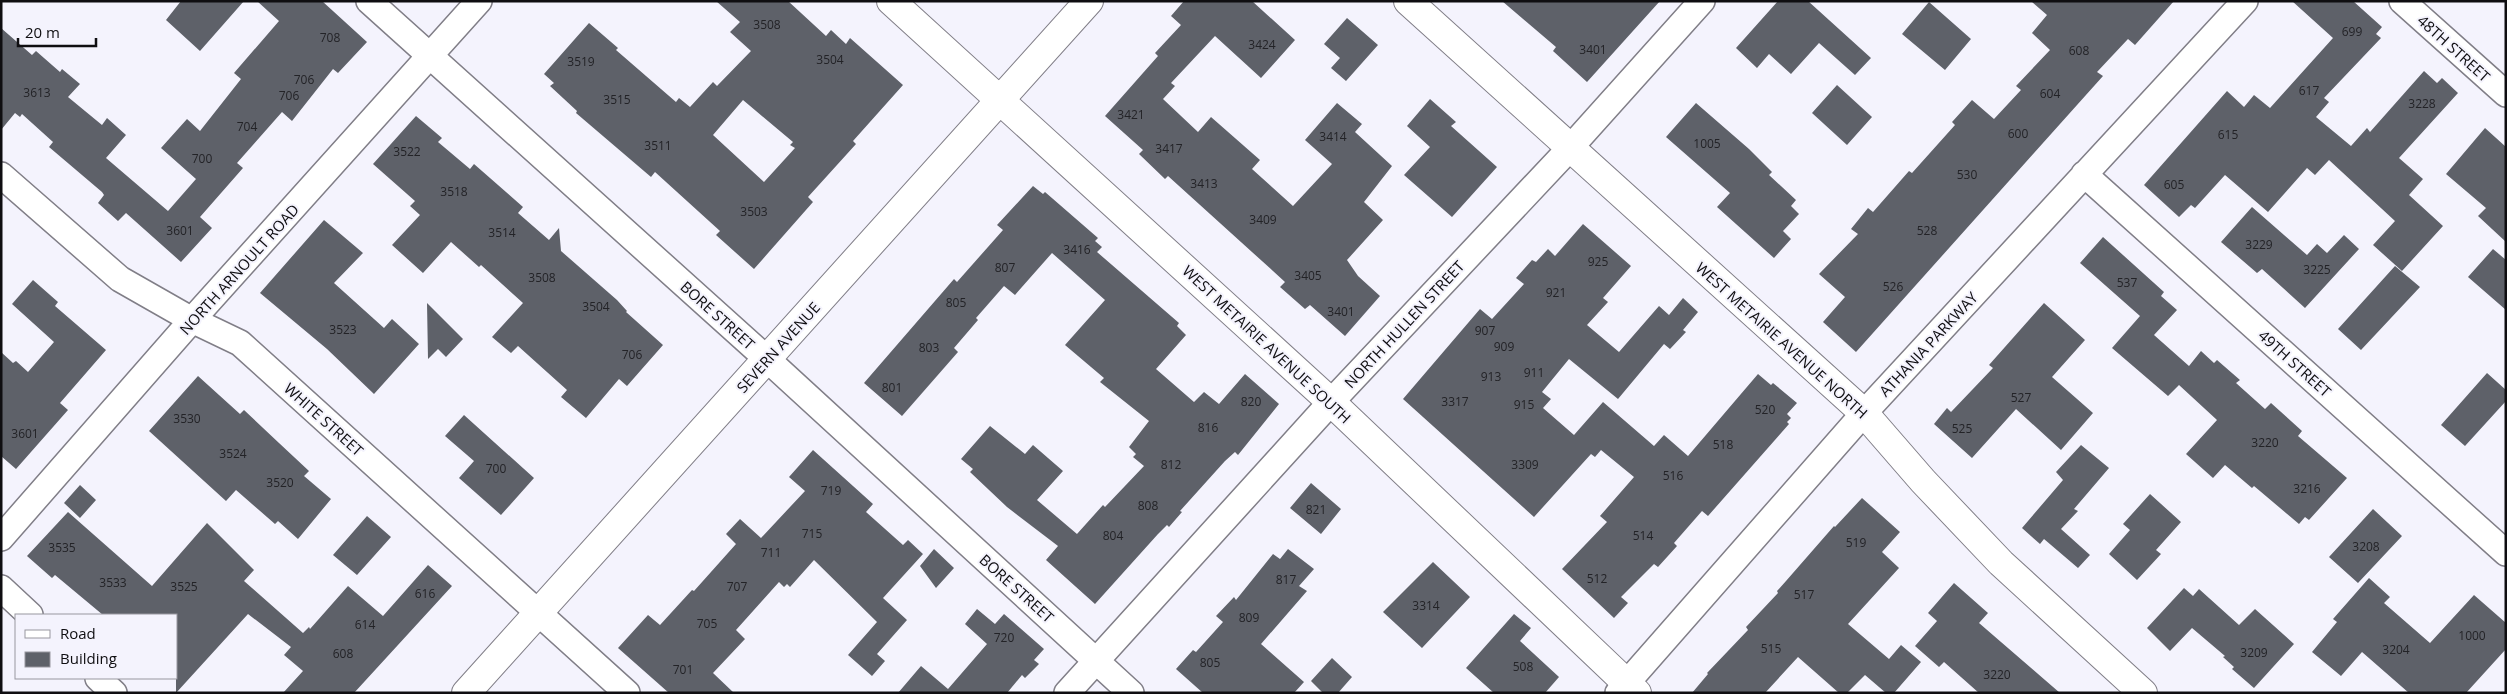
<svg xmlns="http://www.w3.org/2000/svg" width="2507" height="694" font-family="'Open Sans',sans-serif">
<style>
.building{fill:#5e6169;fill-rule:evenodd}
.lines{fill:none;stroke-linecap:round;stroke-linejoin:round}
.street-casing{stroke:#807e87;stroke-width:28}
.secondary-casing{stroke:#807e87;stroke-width:30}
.street{stroke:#fff;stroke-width:25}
.secondary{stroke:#fff;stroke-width:28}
.labels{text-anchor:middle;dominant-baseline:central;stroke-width:4;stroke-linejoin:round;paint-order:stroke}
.number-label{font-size:12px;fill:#232327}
.street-label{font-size:15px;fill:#0f0e11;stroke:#f4f3fd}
</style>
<rect width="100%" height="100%" fill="#f4f3fd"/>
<!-- building -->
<path class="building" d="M181,1H244L200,51L166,20Z
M257,1H322L367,42L338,73L333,69L292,121L282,112L237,163L243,168L200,217L212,228L181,262L126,213L118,221L98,203L104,195L102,192L49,147L53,142L22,114L20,117L15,113L1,130V28L32,55L36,51L60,72L62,69L80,84L68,97L102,125L107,118L126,135L106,158L168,211L196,179L161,148L187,119L200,131L241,79L234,73L279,21Z
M716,1H788L826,36L831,30L846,44L850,38L903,85L853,141L856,144L808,197L813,202L754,269L716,235L720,231L655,172L651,177L576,113L577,111L550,86L554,83L544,74L589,23L618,48L616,50L676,102L679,98L690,107L713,82L717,86L751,51L730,32L740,22ZM743,100L793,142L790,145L795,148L764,182L713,135Z
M1184,1H1252L1295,40L1261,78L1215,36L1171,83L1175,86L1163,99L1198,132L1211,117L1260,160L1252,169L1293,206L1332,164L1305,140L1337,103L1362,124L1355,132L1392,166L1364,202L1383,220L1347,260L1358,276L1380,296L1345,336L1310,305L1305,309L1280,287L1285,282L1273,271L1168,176L1165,179L1139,154L1143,150L1105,116L1158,56L1155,53L1181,25L1171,16Z
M1502,1H1660L1587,82L1553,51L1556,47Z
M1778,1H1808L1871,58L1855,75L1819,43L1791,74L1769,54L1757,68L1736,48Z
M2031,1H2174L2135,45L2128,39L2097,72L2103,76L1856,352L1823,322L1845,297L1819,274L1858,234L1851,229L1868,208L1873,212L1909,171L1912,173L1955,125L1952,122L1972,100L1994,119L2021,90L2016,86L2050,50L2032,33L2047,15Z
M2292,1H2353L2382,27L2376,34L2381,38L2324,98L2329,102L2316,117L2351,146L2367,128L2370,132L2424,71L2437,83L2442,78L2458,93L2399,158L2423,179L2409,195L2443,226L2402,271L2373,245L2395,221L2329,160L2315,175L2307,168L2268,212L2225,175L2195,208L2191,205L2179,217L2144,185L2227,91L2244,107L2254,95L2270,108L2333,38Z
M1929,2L1971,39L1945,70L1902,34Z
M1347,18L1378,45L1346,81L1331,68L1340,58L1324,44Z
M1837,85L1872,117L1847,145L1812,113Z
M1430,99L1456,122L1451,126L1497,167L1452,217L1404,175L1430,147L1407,126Z
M1696,103L1749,149L1772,172L1769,175L1796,200L1791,206L1799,214L1783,231L1791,239L1774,258L1717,207L1730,193L1666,137Z
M416,116L442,138L438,142L470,169L474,164L523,207L518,213L549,240L559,228L561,251L617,300L627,311L626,312L663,345L627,386L619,379L586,418L561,397L567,390L518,346L511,353L492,337L523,303L481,265L479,267L451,242L423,273L392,245L420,215L410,206L415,201L373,164Z
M2485,128L2506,147V242L2478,216L2486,208L2446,174Z
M1033,186L1043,194L1045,192L1098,238L1095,241L1102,247L1097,252L1179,323L1177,326L1186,335L1156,369L1194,402L1204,392L1219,404L1245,374L1279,404L1238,455L1235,452L1225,461L1180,511L1182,512L1169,527L1167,525L1158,534L1095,604L1046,560L1058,546L1007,507L970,472L973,469L961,459L990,426L1025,454L1033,445L1063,471L1037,500L1077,534L1103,505L1105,507L1144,466L1133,457L1136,454L1129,447L1149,421L1100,382L1104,378L1065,345L1105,300L1052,253L1015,295L1004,286L976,318L978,320L954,348L958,352L902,416L864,383L954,279L957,282L1003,230L997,225Z
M2252,207L2307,255L2317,244L2327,253L2344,235L2359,249L2305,308L2262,269L2257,273L2221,242Z
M324,220L363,253L334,283L384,328L392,319L419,344L374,394L327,349L260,293Z
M1583,224L1631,266L1603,298L1608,302L1587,325L1619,352L1659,306L1669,315L1683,298L1698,312L1683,330L1686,332L1670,349L1664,344L1618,399L1569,359L1542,392L1551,399L1543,408L1574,435L1603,402L1654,446L1664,435L1688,456L1758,374L1771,385L1773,383L1797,403L1787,414L1791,418L1787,422L1789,424L1708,516L1702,511L1674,543L1677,546L1658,567L1654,564L1621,597L1628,603L1614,618L1562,569L1607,522L1600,516L1634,477L1601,450L1595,457L1591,454L1534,517L1403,399L1480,309L1492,319L1524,284L1516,278L1532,260L1536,262L1548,249L1555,256Z
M2103,237L2164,292L2161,296L2177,310L2154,335L2189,366L2201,351L2214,363L2217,360L2240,380L2236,383L2265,409L2271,403L2302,431L2298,436L2347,478L2309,520L2305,517L2299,524L2254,486L2252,488L2225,465L2213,478L2186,454L2217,420L2179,385L2168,396L2112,348L2140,316L2080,263Z
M2493,249L2506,260V310L2468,277Z
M2395,266L2420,287L2361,350L2338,329Z
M33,280L58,302L55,306L106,350L60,403L68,410L16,469L1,456V352L13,363L16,361L28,372L54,342L12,304Z
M427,303L463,339L446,357L438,349L428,359Z
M2044,303L2085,340L2052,377L2093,413L2061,450L2016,409L1972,458L1934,424L1947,408L1951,412L1993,368L1989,365Z
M2487,373L2506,390V401L2465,446L2441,425Z
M198,376L240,414L244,410L279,443L309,471L304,476L331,499L298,539L278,521L275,524L236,490L226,501L149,431Z
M464,415L534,478L501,515L459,478L474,461L445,436Z
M2081,445L2109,468L2074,509L2078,511L2061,529L2090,555L2078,568L2044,539L2040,544L2022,528L2063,480L2056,472Z
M813,450L873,504L866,512L903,545L908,540L923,554L883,598L907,620L877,654L885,661L872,676L848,655L877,622L814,560L790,587L787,584L784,587L779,582L736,630L745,639L713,673L734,693H669L618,648L648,615L660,625L692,590L694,591L736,544L726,534L740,519L761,538L805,491L789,477Z
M1311,483L1341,509L1321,534L1290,508Z
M80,485L96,500L80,518L64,503Z
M2150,494L2181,522L2156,550L2161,554L2137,580L2109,554L2130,530L2123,524Z
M1862,498L1900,532L1882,552L1899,568L1848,624L1889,659L1901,645L1921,662L1894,693H1886L1865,675L1847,693H1839L1798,657L1765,693H1692L1708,674L1707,673L1748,630L1746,627L1778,593L1777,591L1786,581L1834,526L1835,527Z
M2373,509L2402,536L2358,583L2329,557Z
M68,512L152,586L207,523L254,570L244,581L303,633L309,627L310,629L348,586L383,616L428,565L452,586L354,693H283L303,671L284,655L291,647L248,614L176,693V615H103L55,575L52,578L27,556Z
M367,516L391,537L357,575L333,555Z
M934,549L954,568L936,588L920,566Z
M1288,549L1314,569L1299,586L1307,591L1261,644L1304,682L1294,693H1203L1176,669L1193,650L1196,652L1223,622L1216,616L1234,597L1236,600L1273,554L1280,559Z
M1433,562L1470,597L1422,648L1383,612Z
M2369,578L2390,597L2384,603L2430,643L2474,595L2506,623V649L2466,693H2409L2362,652L2341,676L2312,652L2337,622L2333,619Z
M1954,583L1988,613L1979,623L2060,693H1979L1944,662L1939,667L1915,646L1937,621L1928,613Z
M2184,588L2193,596L2199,589L2239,625L2255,609L2294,644L2254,688L2232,669L2234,667L2223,657L2225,656L2192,628L2170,651L2147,628Z
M977,609L995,624L1004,614L1044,649L1034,660L1039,664L1025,678L1022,675L1007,693H898L921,666L948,689L987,644L965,624Z
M1514,614L1531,628L1520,641L1559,677L1545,693H1494L1466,668Z
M1332,658L1352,677L1338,693H1323L1311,681Z"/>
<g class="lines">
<defs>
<path id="street" d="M369,1L767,359L1131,693
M2402,1L2506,94
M2084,174L2506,553
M1,175L120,279L192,320L240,343L627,693
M1,538L192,320L479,1
M1,588L30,615
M98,678L114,693
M1067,693L1331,402L1570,148L1702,1
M1618,693L1864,413L2245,1"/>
<path id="secondary" d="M891,1L1331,402L1637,693
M1408,1L1864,413L1923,481L2001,563L2143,693
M466,693L1089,1"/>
</defs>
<!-- street casing -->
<use href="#street" class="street-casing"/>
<!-- secondary casing -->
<use href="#secondary" class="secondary-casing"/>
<!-- street -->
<use href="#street" class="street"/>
<!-- secondary -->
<use href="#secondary" class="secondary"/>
</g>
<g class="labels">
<!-- number labels -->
<g class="number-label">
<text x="767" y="24">3508</text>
<text x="2352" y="31">699</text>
<text x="330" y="37">708</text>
<text x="1262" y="44">3424</text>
<text x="1593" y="49">3401</text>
<text x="2079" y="50">608</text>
<text x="830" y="59">3504</text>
<text x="581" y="61">3519</text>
<text x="304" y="79">706</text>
<text x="2309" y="90">617</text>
<text x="37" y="92">3613</text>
<text x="2050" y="93">604</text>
<text x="289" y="95">706</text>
<text x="617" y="99">3515</text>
<text x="2422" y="103">3228</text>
<text x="1131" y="114">3421</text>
<text x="247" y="126">704</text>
<text x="2018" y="133">600</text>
<text x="2228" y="134">615</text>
<text x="1333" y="136">3414</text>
<text x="1707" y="143">1005</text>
<text x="658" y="145">3511</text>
<text x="1169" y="148">3417</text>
<text x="407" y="151">3522</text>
<text x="202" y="158">700</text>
<text x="1967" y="174">530</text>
<text x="1204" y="183">3413</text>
<text x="2174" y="184">605</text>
<text x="454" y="191">3518</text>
<text x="754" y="211">3503</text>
<text x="1263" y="219">3409</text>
<text x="180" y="230">3601</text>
<text x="1927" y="230">528</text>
<text x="502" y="232">3514</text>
<text x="2259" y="244">3229</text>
<text x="1077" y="249">3416</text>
<text x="1598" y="261">925</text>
<text x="1005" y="267">807</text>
<text x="2317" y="269">3225</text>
<text x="1308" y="275">3405</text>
<text x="542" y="277">3508</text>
<text x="2127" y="282">537</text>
<text x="1893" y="286">526</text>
<text x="1556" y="292">921</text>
<text x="956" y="302">805</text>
<text x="596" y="306">3504</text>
<text x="1341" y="311">3401</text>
<text x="343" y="329">3523</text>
<text x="1485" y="330">907</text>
<text x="1504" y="346">909</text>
<text x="929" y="347">803</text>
<text x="632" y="354">706</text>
<text x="1534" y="372">911</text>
<text x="1491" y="376">913</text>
<text x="892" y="387">801</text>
<text x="2021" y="397">527</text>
<text x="1251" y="401">820</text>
<text x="1455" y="401">3317</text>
<text x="1524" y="404">915</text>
<text x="1765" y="409">520</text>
<text x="187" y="418">3530</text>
<text x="1208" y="427">816</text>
<text x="1962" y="428">525</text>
<text x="25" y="433">3601</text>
<text x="2265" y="442">3220</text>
<text x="1723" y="444">518</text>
<text x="233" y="453">3524</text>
<text x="1171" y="464">812</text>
<text x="1525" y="464">3309</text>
<text x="496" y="468">700</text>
<text x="1673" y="475">516</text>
<text x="280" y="482">3520</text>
<text x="2307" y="488">3216</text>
<text x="831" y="490">719</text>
<text x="1148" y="505">808</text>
<text x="1316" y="509">821</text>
<text x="812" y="533">715</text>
<text x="1113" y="535">804</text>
<text x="1643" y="535">514</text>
<text x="1856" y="542">519</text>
<text x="2366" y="546">3208</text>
<text x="62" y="547">3535</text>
<text x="771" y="552">711</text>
<text x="1597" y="578">512</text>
<text x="1286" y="579">817</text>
<text x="113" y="582">3533</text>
<text x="184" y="586">3525</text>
<text x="737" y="586">707</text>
<text x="425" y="593">616</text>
<text x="1804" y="594">517</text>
<text x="1426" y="605">3314</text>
<text x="1249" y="617">809</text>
<text x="707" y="623">705</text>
<text x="365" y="624">614</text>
<text x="2472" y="635">1000</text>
<text x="1004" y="637">720</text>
<text x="1771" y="648">515</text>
<text x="2396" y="649">3204</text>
<text x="2254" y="652">3209</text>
<text x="343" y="653">608</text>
<text x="1210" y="662">805</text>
<text x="1523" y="666">508</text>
<text x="683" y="669">701</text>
<text x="1997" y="674">3220</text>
</g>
<!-- street labels -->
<g class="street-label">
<text transform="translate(2454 48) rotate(42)">48TH STREET</text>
<text transform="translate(239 269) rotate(-48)">NORTH ARNOULT ROAD</text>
<text transform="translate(718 315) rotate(42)">BORE STREET</text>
<text transform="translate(1404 324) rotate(-47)">NORTH HULLEN STREET</text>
<text transform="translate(1782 340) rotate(42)">WEST METAIRIE AVENUE NORTH</text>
<text transform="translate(1267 344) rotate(43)">WEST METAIRIE AVENUE SOUTH</text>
<text transform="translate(1928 344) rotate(-47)">ATHANIA PARKWAY</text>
<text transform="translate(778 347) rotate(-48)">SEVERN AVENUE</text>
<text transform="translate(2295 363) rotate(42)">49TH STREET</text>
<text transform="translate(324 419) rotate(42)">WHITE STREET</text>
<text transform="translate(1017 588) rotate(42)">BORE STREET</text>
</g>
</g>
<!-- border -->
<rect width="2507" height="694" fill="none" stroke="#0f0e11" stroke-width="5"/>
<!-- legend -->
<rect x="15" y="614" width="162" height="65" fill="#f4f3fd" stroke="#98979f"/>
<rect x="25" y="630" width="25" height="8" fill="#ffffff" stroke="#98979f"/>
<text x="60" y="639" font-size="15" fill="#0f0e11">Road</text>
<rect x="25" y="652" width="25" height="15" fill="#5e6169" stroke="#98979f"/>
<text x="60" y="664" font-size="15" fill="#0f0e11">Building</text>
<!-- scale -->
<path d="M18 38v8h78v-8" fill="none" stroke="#0f0e11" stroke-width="2.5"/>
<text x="25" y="38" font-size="15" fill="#0f0e11" stroke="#f4f3fd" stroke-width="4" paint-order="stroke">20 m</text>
</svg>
